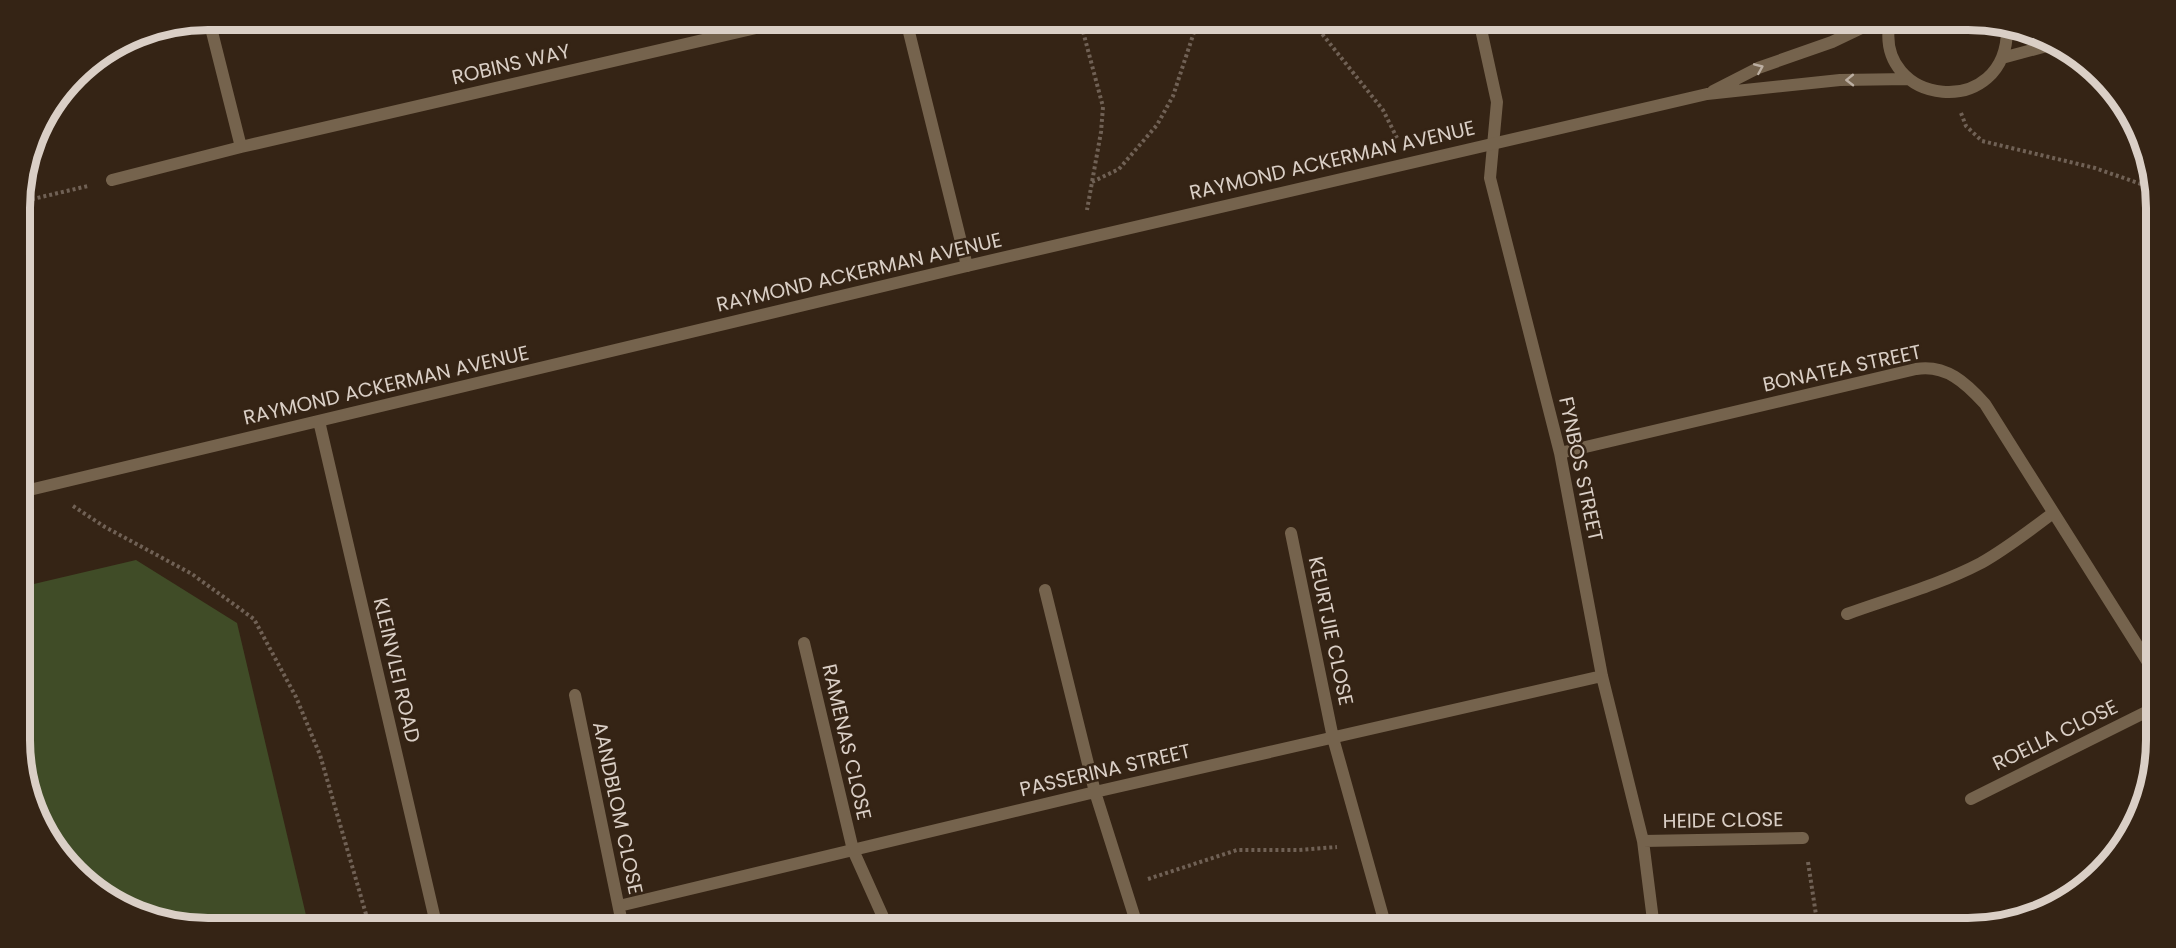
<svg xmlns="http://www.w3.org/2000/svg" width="2176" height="948" font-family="Poppins,sans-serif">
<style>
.green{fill:#404c27}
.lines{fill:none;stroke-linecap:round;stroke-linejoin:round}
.path{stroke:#706155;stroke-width:4;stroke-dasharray:3 3;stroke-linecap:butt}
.minor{stroke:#75634d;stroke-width:12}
.tertiary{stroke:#75634d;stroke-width:12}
.oneway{stroke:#bcafa2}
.labels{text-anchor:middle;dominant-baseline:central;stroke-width:5;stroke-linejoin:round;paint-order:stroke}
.street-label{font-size:20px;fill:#dacfc6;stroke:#352415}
.rim{fill:none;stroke:#dacfc6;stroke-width:8}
</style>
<rect width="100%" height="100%" fill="#352415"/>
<!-- green -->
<path class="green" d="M136,560L237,623L309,928H208L136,914L59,855L21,765V587Z"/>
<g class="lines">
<!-- path -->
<path class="path" d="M1080,20L1103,107L1101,132L1087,210
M1311,20L1383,110L1397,138
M1961,113L1966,126L1982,141L2095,168L2155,189
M1092,182L1119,169L1157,125L1173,96L1198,20
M20,202L88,186
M73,506L105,527L192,574L254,619L296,697L320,755L370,928
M1808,862L1818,928
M1148,879L1237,850H1299L1337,847"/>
<!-- minor -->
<path class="minor" d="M209,20L241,147
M906,20L967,266
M1479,20L1497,102L1490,178L1560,453L1602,676L1643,841L1654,928
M112,180L241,147L790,20
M1560,453L1916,369C1946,364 1966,383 1985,404L2156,675
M1291,533L1333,738L1384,920
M1045,590L1095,792L1138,928
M1847,614C1891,598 1939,585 1981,563C2006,549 2029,531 2053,513
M804,643L853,850L888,928
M575,695L623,928
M1971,799L2156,707
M1643,841L1803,838
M619,906L1095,792L1602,676"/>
<!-- tertiary -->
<path class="tertiary" d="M1890,20C1872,107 2009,122 2007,27
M2002,58L2054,44
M1713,91L1758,68L1832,42L1878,20
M319,421L437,928
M21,492L967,266L1707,94L1840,80L1909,79"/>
</g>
<!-- one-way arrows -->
<defs><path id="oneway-chevron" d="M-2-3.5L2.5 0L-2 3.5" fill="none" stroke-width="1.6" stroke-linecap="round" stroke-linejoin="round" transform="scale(1.5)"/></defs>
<g class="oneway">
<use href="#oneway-chevron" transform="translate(1759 68) rotate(-23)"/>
<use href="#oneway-chevron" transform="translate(1850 80) rotate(179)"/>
</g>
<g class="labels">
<!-- street labels -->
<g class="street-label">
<text transform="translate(511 64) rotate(-13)">ROBINS WAY</text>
<text transform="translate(1332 160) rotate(-13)">RAYMOND ACKERMAN AVENUE</text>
<text transform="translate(859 272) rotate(-13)">RAYMOND ACKERMAN AVENUE</text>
<text transform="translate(1842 368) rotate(-12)">BONATEA STREET</text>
<text transform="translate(386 385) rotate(-13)">RAYMOND ACKERMAN AVENUE</text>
<text transform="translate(1581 469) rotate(78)">FYNBOS STREET</text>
<text transform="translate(1331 631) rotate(78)">KEURTJIE CLOSE</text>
<text transform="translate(397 670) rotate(77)">KLEINVLEI ROAD</text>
<text transform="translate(2055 735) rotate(-26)">ROELLA CLOSE</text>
<text transform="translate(847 742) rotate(77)">RAMENAS CLOSE</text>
<text transform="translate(1105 770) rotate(-13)">PASSERINA STREET</text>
<text transform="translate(618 808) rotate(78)">AANDBLOM CLOSE</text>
<text transform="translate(1723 820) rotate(-1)">HEIDE CLOSE</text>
</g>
</g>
<!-- crop -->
<path d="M0 0H2176V948H0ZM208 30H1968A178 178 0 0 1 2146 208V740A178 178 0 0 1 1968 918H208A178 178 0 0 1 30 740V208A178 178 0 0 1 208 30Z" fill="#352415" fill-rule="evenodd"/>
<path class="rim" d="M208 30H1968A178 178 0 0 1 2146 208V740A178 178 0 0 1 1968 918H208A178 178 0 0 1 30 740V208A178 178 0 0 1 208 30Z"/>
</svg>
